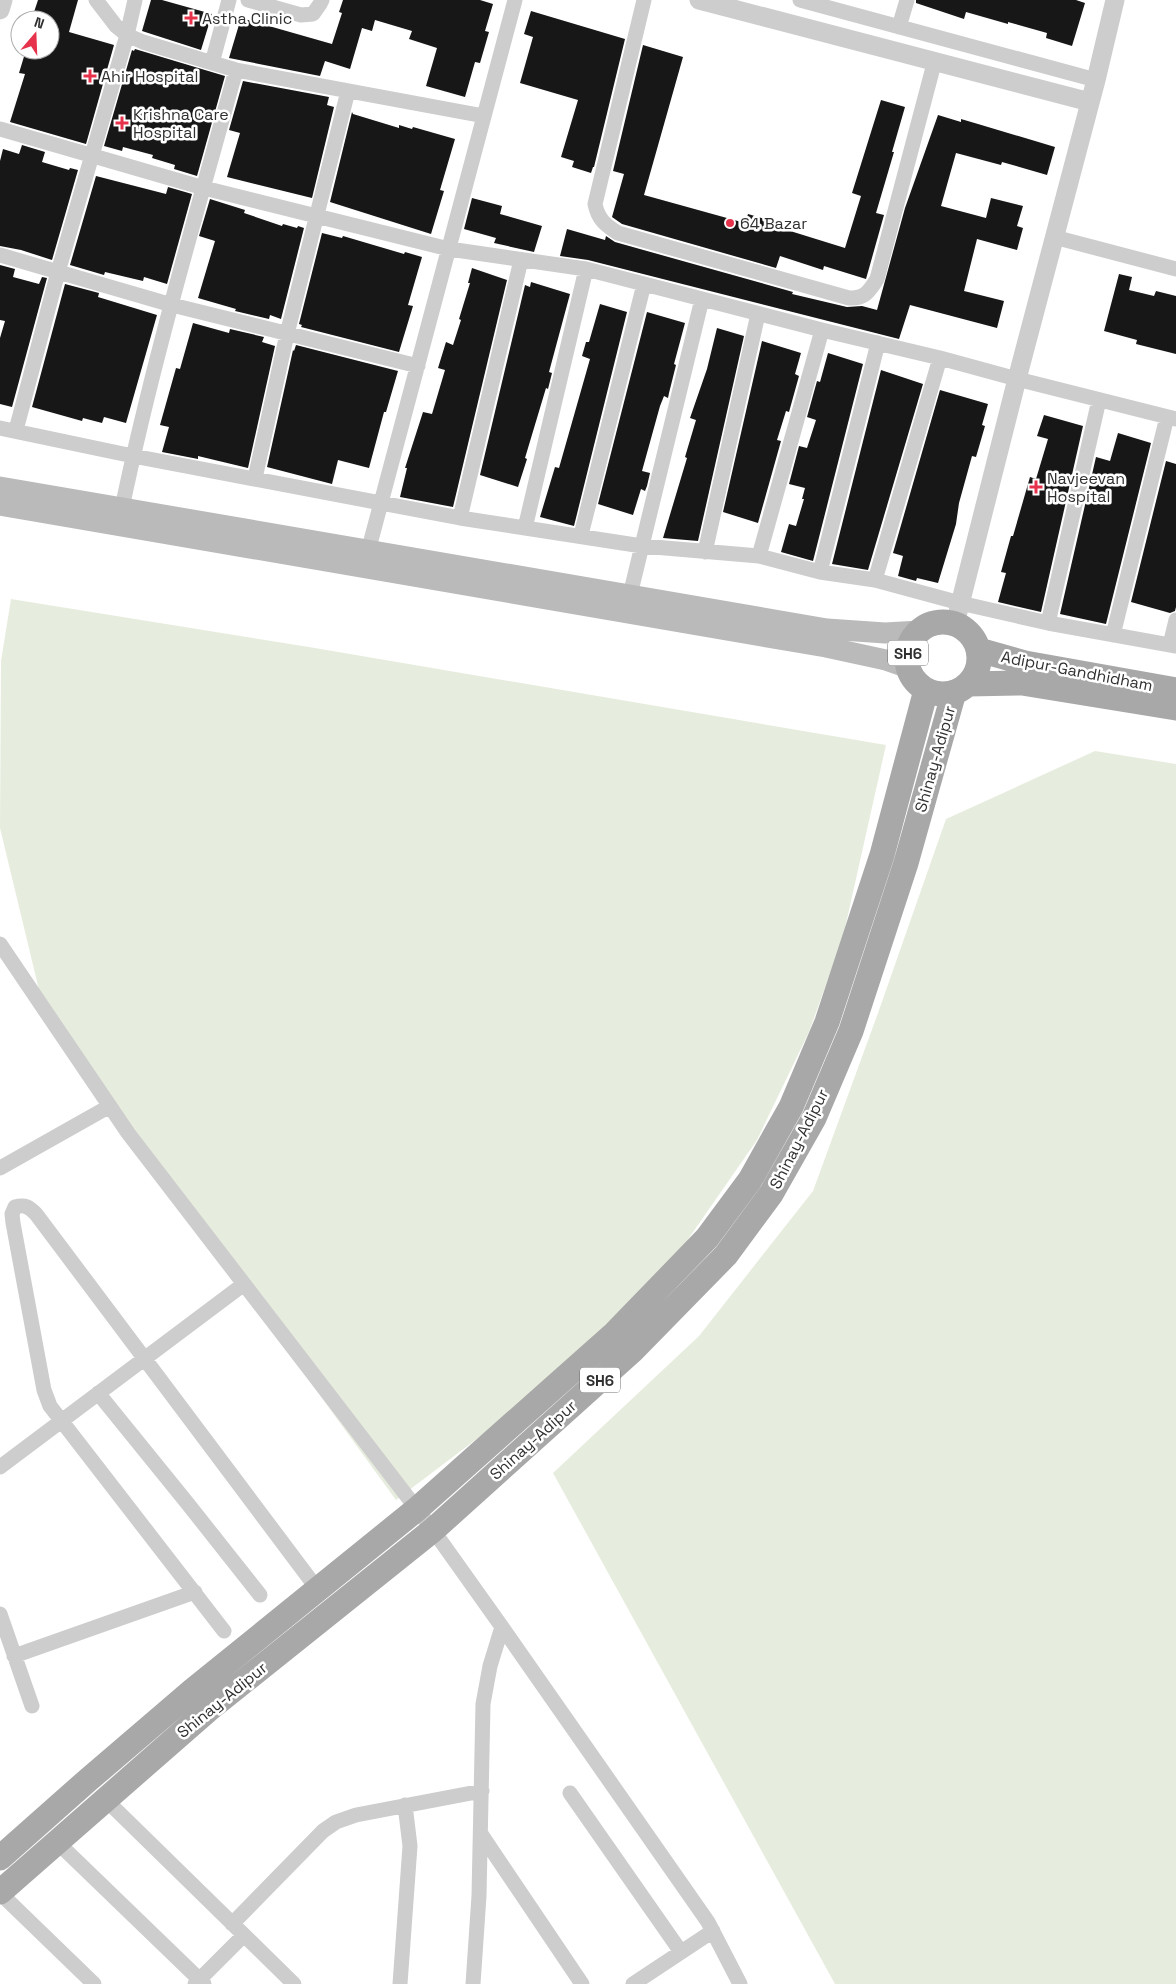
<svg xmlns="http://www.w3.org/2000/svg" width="1176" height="1984" font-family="'Space Grotesk',sans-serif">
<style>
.green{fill:#e7edde}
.building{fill:#171717}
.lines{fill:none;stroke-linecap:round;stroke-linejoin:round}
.minor{stroke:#cdcdcd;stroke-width:15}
.tertiary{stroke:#cdcdcd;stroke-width:19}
.secondary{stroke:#bababa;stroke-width:21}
.primary{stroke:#a8a8a8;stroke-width:25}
.poi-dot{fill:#e6334b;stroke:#fff;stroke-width:2}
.labels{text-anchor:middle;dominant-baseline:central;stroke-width:5;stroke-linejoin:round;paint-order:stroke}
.shield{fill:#fff;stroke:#6e6e6e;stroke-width:1}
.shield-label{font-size:15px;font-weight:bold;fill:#303030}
.poi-label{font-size:16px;fill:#303030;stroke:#fff;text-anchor:start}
.street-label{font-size:16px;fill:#303030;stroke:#fff}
</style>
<rect width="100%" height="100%" fill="#fff"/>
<!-- green -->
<path class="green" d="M11,599L309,647L886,745L843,937L809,1032L757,1140L675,1258L565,1372L396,1500L46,1019L0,828L1,661Z
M1095,751L1176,764V1984H835L553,1473L699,1336L813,1191L878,1013L946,819Z"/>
<!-- building -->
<path class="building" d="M38,0H78L69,32L114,45L86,144L10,122L25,74L19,73L26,50H50V17L34,12Z
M151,0H162L212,14L201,50L142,31Z
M343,0H480L493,4L485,31L489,32L480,63L475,62L465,97L426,86L437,48L409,39L412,31L375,20L372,31L362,28L350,69L325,61L320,76L229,58L241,18L332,44L342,13L339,12Z
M916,0H1076L1085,3L1072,46L1046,38L1047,33L1008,22V24L966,12L964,19L916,3Z
M531,11L625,39L594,167H593L591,173L572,167L574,161L561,157L578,100L520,83L533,37L524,34Z
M643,45L683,57L644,195L745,223L748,214L789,226L787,230L845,248L861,196L852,193L881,100L905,107L892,152H894L876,213L884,215L866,279L824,266L823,270L780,256L776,268L622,224L612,217L624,174L613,171Z
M135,49L225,76L197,176L174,169L175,165L152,158L153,155L123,147L122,151L104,146L132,50L134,51Z
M243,81L329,97L327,105L334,107L312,198L227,177L240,133L229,130Z
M352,112L353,114L399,128V125L412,129L413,127L455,139L440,190L444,191L431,234L330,202Z
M938,115L961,122V119L978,124L1055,147L1047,175L1002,162L1001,165L956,153L941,206L986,218L991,198L1023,206L1017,226L1023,228L1017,250L977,239L964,291L1004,301L997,328L910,305L899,339L588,260L560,256L567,229L605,240L606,236L615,242L793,292L792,294L847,307L862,306L877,310L905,208Z
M22,145L45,152L42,162L69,170L70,168L78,170L52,260L21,250L0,246V161L3,149L19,154Z
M96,176L166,194L168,187L192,194L167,284L144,277L143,281L105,272L104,275L70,265Z
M472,198L502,206L500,214L542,226L534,252L494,243L496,238L464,229Z
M210,199L245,210L244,213L282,226L283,224L297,228L298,226L304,228L281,319L270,315L269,319L235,311L236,309L198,298L215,241L199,236Z
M322,233L342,238L343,236L404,254L405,252L422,257L408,305L413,306L399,352L301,327L302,325L299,324Z
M0,265L15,269L13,277L39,284L42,277L47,278L12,407L0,404V338L5,321L0,320Z
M472,268L507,280L453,507L400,497L407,468H405L423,412L432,414L445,370L438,368L446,342L453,345L461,320L459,319L470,283H468Z
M1119,274L1132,277L1129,290L1154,296L1156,291L1176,296V354L1136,344L1137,340L1104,331Z
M531,282L570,294L549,372L552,373L548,389L546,388L525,458L527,459L518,487L480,475L525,285L530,287Z
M65,284L99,293L98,297L157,315L126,423L104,417L102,423L83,418L82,421L32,407Z
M600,304L627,312L574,526L540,517L555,467L559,468L590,359L582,356L586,342H589Z
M647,312L685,323L674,364L676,365L669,393L668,398L664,396L660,406L642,471L650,473L647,486L645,491L641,489L633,515L598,504Z
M193,323L229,333L230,329L264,337L262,342L275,346L248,468L198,456V459L162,452L169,427L160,425L176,368L180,369Z
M717,328L744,336L698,541L663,538L687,458L685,457L696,420L690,418L707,369Z
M762,341L801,353L795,374L799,376L789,412L786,411L777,440L781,441L758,523L723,512Z
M296,345L398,371L386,412H384L369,468L338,460L332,484L267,467L293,350L294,351Z
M828,353L863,364L813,561L781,552L789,524L796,526L804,499H802L805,488L789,484L799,446L807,448L816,420L807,417L817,381L820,382Z
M881,370L923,384L868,570L832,564Z
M940,390L988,404L982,425L985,426L976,457L972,456L959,503L956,524L938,583L917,578L916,581L898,576L903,556L893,553Z
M1044,415L1083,426L1041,612L998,602L1006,573L1001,572L1011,536H1013L1030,477L1036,479L1048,439L1037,436Z
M1118,433L1151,443L1106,624L1060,614L1096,457L1110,461Z
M1166,461L1176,464V607L1175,611L1170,613L1131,602Z"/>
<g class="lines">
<!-- minor -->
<path class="minor" d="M96,0L116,26L127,35L143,42L236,70L484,116
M248,0L301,15L313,14L320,4L322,0
M644,0L595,204C598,219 605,225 618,233L849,298C864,299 869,292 877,279L935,60
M800,0L1096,80
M899,27L907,0
M212,63L229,0
M0,129L204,188L449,249L586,269L822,330L940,358L1017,379L1176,419
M1054,237L1176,269
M0,255L172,305L418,366
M0,428L133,456L460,518L642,546L759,556L820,572L875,580L960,603L1048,623L1176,646
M16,430L58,272L127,35L135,0
M255,478L287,334L348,91
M122,508C153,360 196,215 236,70
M460,518L521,260
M525,528L586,269
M581,535L644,284
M705,552L758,314
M759,556L822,330
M366,559L515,0
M820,572L878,343
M875,580L940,358
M630,595L702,299
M1048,623L1099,400
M1113,635L1167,417
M1170,645L1176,620
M0,944L128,1133L433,1530L502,1627L708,1922L740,1984
M0,1168L110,1106
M98,1393L188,1504L260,1595
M0,1467L244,1284
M0,1614L32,1706
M224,1631L50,1406L44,1390L13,1223L12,1214L15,1207C25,1204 29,1207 36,1214L318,1590
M14,1656L195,1592
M570,1793L681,1952
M105,1799L294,1984
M481,1834L582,1984
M57,1842L204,1984
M0,1893L94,1984
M232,1924L323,1831L336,1822L356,1815L482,1791
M195,1984L244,1935
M400,1984L410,1846L405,1805
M473,1984L479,1896L483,1704L490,1666L502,1627
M633,1984L713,1931"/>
<!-- tertiary -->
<path class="tertiary" d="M699,0L1090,102
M0,10L3,0
M955,624L1017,379L1096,80L1115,0"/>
<!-- secondary -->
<path class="secondary" d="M0,487L827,629L885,633L920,631
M0,505L826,647L886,660L909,668"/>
<!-- primary -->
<path class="primary" d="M907 658a36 36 0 1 1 72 0a36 36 0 1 1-72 0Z
M979,650L1025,663L1176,690
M968,684L1022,683L1176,708
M0,1858L88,1780L192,1691L417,1509L615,1333L707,1238L750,1180L791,1107L827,1022L882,855L926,690
M0,1892L208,1710L433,1530L632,1351L726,1255L771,1194L814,1118L851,1031L906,863L954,692"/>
</g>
<!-- markers -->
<g class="poi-dot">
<path d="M188.5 10.5h5v5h5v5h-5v5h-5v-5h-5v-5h5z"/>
<path d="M87.5 68.5h5v5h5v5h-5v5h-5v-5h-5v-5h5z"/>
<path d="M119.5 115.5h5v5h5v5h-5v5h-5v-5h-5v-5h5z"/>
<circle cx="730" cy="223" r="5"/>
<path d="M1033.5 479.5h5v5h5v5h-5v5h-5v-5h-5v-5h5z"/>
</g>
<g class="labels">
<!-- shield labels -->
<g class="shield">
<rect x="888" y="640.5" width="40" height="25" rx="4"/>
<rect x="580" y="1367.5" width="40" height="25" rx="4"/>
</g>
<g class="shield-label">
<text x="908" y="653">SH6</text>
<text x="600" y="1380">SH6</text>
</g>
<!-- poi labels -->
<g class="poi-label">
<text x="202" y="18">Astha Clinic</text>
<text x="101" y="76">Ahir Hospital</text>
<text x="133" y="114">Krishna Care<tspan x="133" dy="18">Hospital</tspan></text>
<text x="740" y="223">64 Bazar</text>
<text x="1047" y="478">Navjeevan<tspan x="1047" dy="18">Hospital</tspan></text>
</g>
<!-- street labels -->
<g class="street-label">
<text transform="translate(1077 671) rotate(11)">Adipur-Gandhidham</text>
<text transform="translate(935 759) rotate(-74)">Shinay-Adipur</text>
<text transform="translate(799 1139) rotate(-63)">Shinay-Adipur</text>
<text transform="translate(533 1440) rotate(-42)">Shinay-Adipur</text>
<text transform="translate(222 1700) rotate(-39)">Shinay-Adipur</text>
</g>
</g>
<!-- north arrow -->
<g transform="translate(35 35) rotate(19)"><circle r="24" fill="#ffffff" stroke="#acacac"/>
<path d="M0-4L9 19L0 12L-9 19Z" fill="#e6334b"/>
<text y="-8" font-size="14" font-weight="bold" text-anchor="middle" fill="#303030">N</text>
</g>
</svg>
